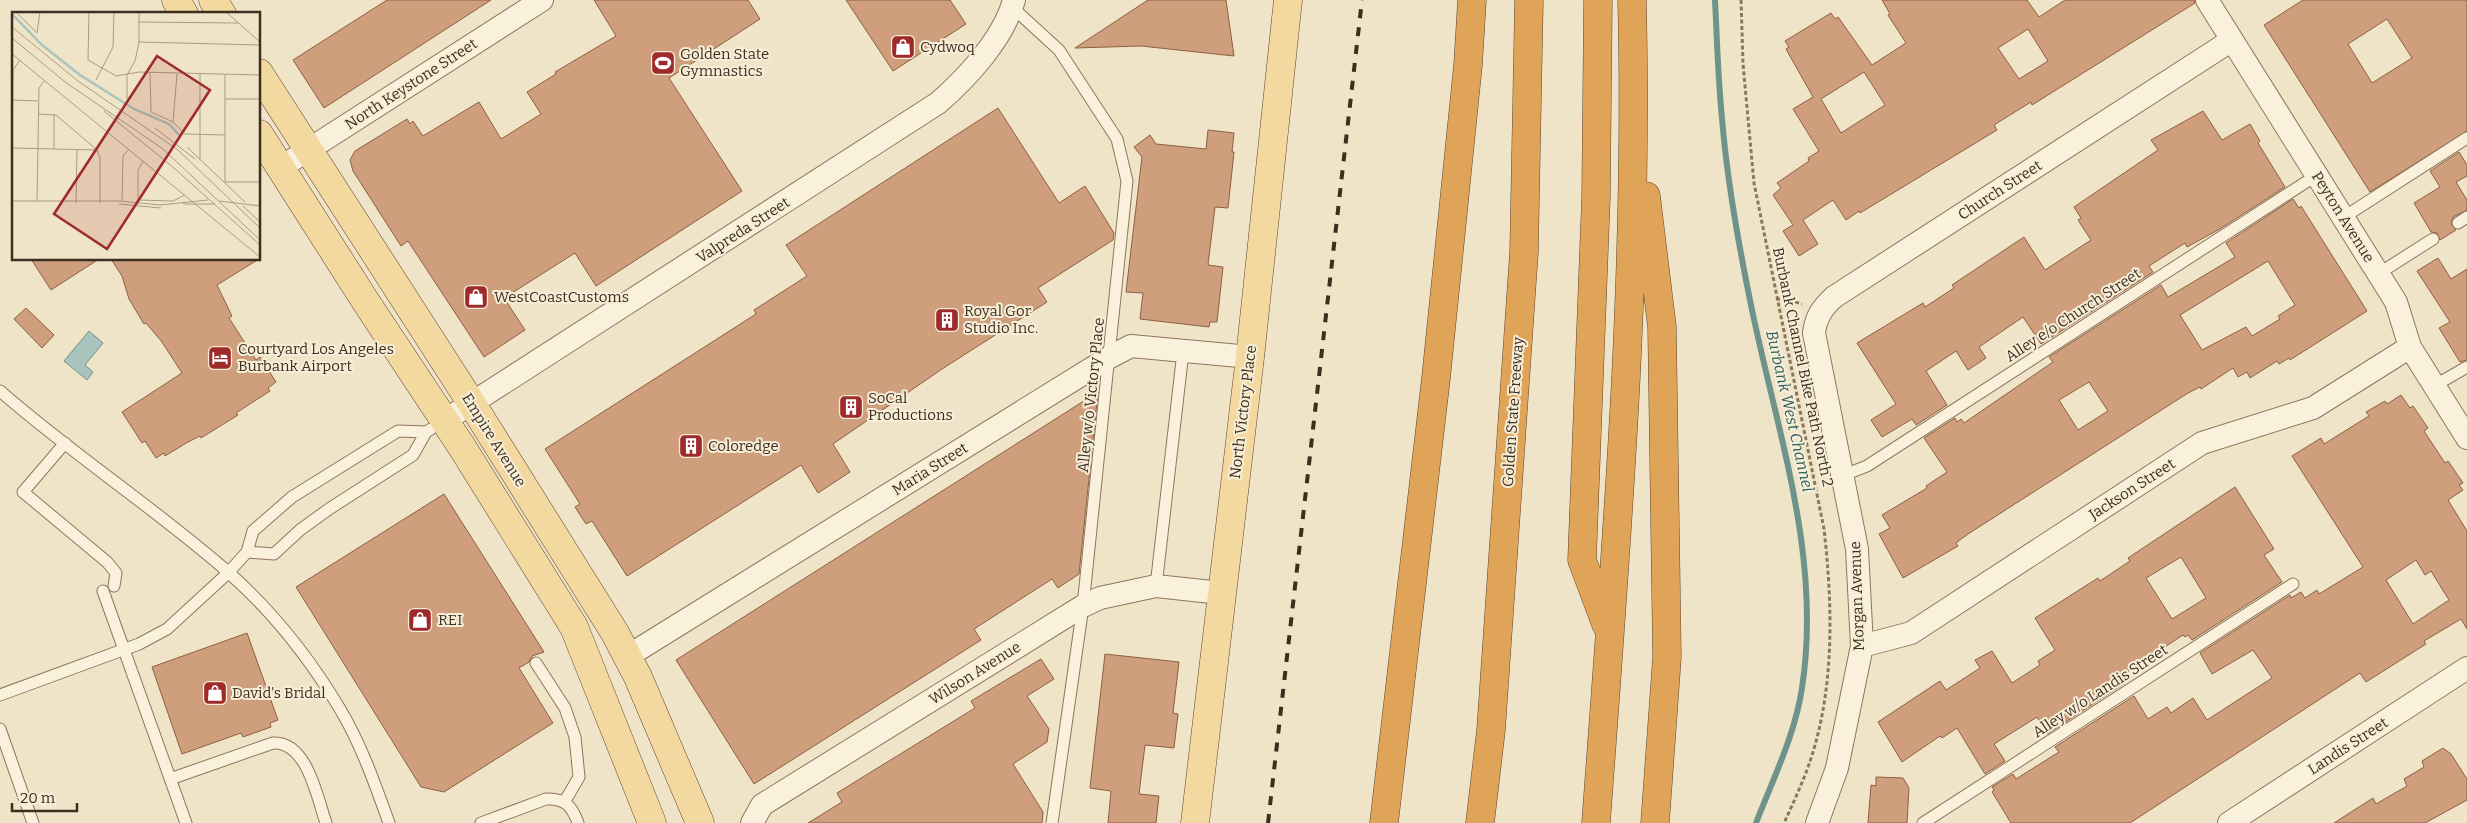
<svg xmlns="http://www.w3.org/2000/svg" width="2467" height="823" font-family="Bitter,serif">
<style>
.water{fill:#a9c4bc;stroke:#6f938a}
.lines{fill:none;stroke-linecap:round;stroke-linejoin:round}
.stream{stroke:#6f938a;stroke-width:6}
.building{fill:#cf9f7d;stroke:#8d5f41;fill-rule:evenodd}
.service-casing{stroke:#8d765c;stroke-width:13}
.minor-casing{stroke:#8d765c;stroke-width:24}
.primary-casing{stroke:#5b4430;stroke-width:29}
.motorway-casing{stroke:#5b4430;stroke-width:29}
.path{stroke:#8d765c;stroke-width:3;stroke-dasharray:4 2.5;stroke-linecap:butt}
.service{stroke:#faf1dc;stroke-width:11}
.minor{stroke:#faf1dc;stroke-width:22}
.primary{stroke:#f3d9a0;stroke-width:28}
.motorway{stroke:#e0a458;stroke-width:28}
.rail{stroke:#3d2e20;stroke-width:4;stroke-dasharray:9 9;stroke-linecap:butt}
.labels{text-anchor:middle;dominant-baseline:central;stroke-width:4;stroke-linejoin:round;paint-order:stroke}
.poi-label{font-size:15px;fill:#3d2e20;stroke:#f7eed8;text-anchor:start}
.street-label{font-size:15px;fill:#3d2e20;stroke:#f7eed8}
.water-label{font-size:16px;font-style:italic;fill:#2f5d5a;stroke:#f7eed8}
.inset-river{fill:none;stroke:#a9c4bc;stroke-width:2.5}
.inset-road{fill:none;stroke:#a89b85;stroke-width:1}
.view{fill:#9e2a2b;fill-opacity:0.15;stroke:#9e2a2b;stroke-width:2.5}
.inset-edge{fill:none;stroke:#3d2e20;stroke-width:2.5}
</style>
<rect width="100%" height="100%" fill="#f0e4c8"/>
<!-- water -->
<path class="water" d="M89,331L103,343L85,365L93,372L87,380L64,361Z"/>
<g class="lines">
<!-- stream -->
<path class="stream" d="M1715,0C1717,39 1718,79 1722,118C1727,182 1739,247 1752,310C1778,435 1822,558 1802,688C1795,735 1773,779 1756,823"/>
</g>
<!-- building -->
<path class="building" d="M387,0H491L324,108L293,60Z
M594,0H748L760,19L669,78L742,191L596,286L575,253L504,298L525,330L484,357L408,241L401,246L353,171L350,160L355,151L407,119L410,124L413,121L423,136L479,102L501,139L541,114L527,92L556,74L555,72L616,36Z
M846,0H950L966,24L893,71Z
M1148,0H1226L1234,56L1141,46L1075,48Z
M1882,0H2027L2039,17L2065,0H2194L2195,3L2032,105L2031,102L1994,125L1997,130L1860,213L1859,211L1846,220L1833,200L1803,220L1818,244L1799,256L1783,231L1793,225L1773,195L1781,188L1777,183L1809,161L1808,158L1819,151L1793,109L1813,97L1786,49L1789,47L1785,41L1831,13L1835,19L1838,17L1872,65L1906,43L1888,15L1890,14ZM2028,29L2048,61L2019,79L1998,48ZM1864,72L1885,105L1841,133L1821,99Z
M2303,0H2467V131L2370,192L2264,25ZM2387,19L2412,58L2372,83L2348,44Z
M998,108L1059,203L1085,186L1114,233L1113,240L1038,288L1047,302L942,369L833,444L850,472L818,493L801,465L627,576L592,521L586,524L575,507L580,504L545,449L756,314L754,310L807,276L786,245Z
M2203,111L2222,140L2250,124L2260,141L2258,143L2285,187L2218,230L2187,247L2185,243L2149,266L2153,272L2041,344L2023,317L1979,347L1986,358L1968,370L1956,351L1926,371L1947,405L1916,425L1912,419L1882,437L1871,420L1896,404L1857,343L1923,303L1925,307L1954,288L1952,285L2024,237L2045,270L2091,240L2078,220L2081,218L2074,207L2158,150L2151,140Z
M1208,130L1234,133L1232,152H1234L1228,208L1215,207L1208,265L1223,267L1217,322H1210L1209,327L1140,319L1143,293L1126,292L1142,157L1134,147L1150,135L1156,144L1206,149Z
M2459,152L2467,165V176L2456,182L2467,200V210L2453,217L2451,224L2456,230L2440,240L2437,233L2431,232L2414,203L2440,187L2430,171Z
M2293,199L2299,208L2301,206L2367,311L2290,360L2289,358L2279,364L2277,361L2250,378L2247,372L2238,377L2233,368L2201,389L2200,387L2188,393L1968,534L1956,543L1958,546L1903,578L1879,534L1890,528L1882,515L1927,488L1926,486L1947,472L1924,438L1955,418L1957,422L1961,419L1964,423L2053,362L2049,357L2161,285L2168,297L2235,257L2226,243ZM2268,261L2295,305L2278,316L2280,319L2252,336L2246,327L2202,350L2180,315ZM2089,382L2108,411L2078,430L2059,400Z
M2438,258L2451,279L2467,269V360L2460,362L2439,328L2450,322L2417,271Z
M31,259H99L51,290Z
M111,259H259L217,285L232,316L229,318L256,360L260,357L276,382L268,388L270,391L236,413L238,415L201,438L200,436L188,442L165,456L164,453L156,458L145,441L142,443L122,412L182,373L162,342L146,323L144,324L129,299L122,276Z
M26,308L54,335L42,348L14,319Z
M1098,392L1079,574L1058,588L1052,579L974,629L981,640L754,784L676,660Z
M2401,395L2410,408L2413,406L2428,428L2424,431L2445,463L2448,461L2463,483L2459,485L2463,490L2448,500L2467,531V629L2461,619L2424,641L2426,644L2366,682L2360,673L2130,823H2011L1992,792L1994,790L1992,787L2013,774L2016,779L2059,752L2055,747L2134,696L2148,719L2167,707L2171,713L2193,698L2207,720L2272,678L2253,650L2212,674L2200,653L2290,595L2291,598L2301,592L2305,598L2317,590L2319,594L2363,567L2292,456L2321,438L2324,444L2369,416L2366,412L2385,401L2387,404ZM2416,560L2425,575L2431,571L2449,600L2413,624L2386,580Z
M2235,487L2274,549L2264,555L2282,582L2192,640L2188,635L2185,637L2183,635L2121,676L2125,683L2047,734L2037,717L1994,744L2005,761L1985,774L1957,728L1942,738L1940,736L1902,762L1878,722L1940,681L1946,690L1980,668L1975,660L1992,651L2012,683L2040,665L2038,661L2055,650L2035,618L2098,578L2100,581L2130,561L2128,558ZM2181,557L2206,598L2172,619L2146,578Z
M444,494L544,652L532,656L529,662L519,668L553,723L444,792L421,787L296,587Z
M247,633L278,720L270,723L271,727L243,737L241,733L182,754L152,667Z
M1105,654L1179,662L1173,713L1178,714L1174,748L1145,745L1139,794L1159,796L1156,823H1108L1111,791L1090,788Z
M1041,659L1054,679L1027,696L1049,729L1047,742L1013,764L1043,812L1042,823H808L842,802L837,793L975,708L971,701Z
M2443,748L2451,754L2467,779V800L2425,823H2334L2373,798L2376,804L2407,786L2404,779L2424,767L2422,761Z
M1876,777L1903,778L1909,788L1907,823H1868L1871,785L1876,786Z"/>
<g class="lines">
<defs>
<path id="service" d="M1012,7L1059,50L1117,139L1127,181L1083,606L1052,823
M2344,217L2467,138
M2458,223L2467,217
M2378,274L2433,239
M2434,386L2467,367
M0,391C73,455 155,508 228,572C271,610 310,659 340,709C361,744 375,784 389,823
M65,443L23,492L107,562L116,573L114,586
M1844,475L1867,466L2317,175
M247,552L274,554L300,530L329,509L413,455L426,432L431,429
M1156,586L1183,352
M103,591L186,823
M536,663L565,708L575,737L579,777L565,801
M0,695L139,644L167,629L228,573L247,552L253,531L292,497L398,431L426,432
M0,729L33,823
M170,779L273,743C307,741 317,797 326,823
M481,823L546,799C565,798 572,806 578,823
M1923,823L2293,584"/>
<path id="minor" d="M2207,0L2396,302L2410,347L2467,438
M280,168L542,0
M444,421L938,103C967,78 1004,38 1014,0
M1862,646L1911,633L2202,443L2313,408L2410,347
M628,656L1110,357L1131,346L1250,357
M752,823L762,805L1083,606L1100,598L1156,586L1221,593
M1817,823L1837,768L1862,646L1857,549L1814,333C1816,317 1822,308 1834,297L2232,40
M2229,823L2467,668"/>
<path id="primary" d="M176,0L184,14
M213,0L222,14
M259,73L472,404L615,633L638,677L700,823
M259,134L366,302L462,447L574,627L652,823
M1195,823L1250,357L1288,0"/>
<path id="motorway" d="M1598,0L1596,197L1582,560L1606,624
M1646,196L1662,327L1667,657L1655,823
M1384,823L1436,378L1468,65L1472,0
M1480,823L1491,730L1524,252L1529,0
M1596,823C1616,549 1639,275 1632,0"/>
</defs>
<!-- service casing -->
<use href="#service" class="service-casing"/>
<!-- minor casing -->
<use href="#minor" class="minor-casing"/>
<!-- primary casing -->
<use href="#primary" class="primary-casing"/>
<!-- motorway casing -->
<use href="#motorway" class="motorway-casing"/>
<!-- path -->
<path class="path" d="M1741,0L1743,64L1754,183L1824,529C1833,608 1835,694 1807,770C1800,788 1792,806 1784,823
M1776,299L1789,300L1802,304"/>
<!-- service -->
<use href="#service" class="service"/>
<!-- minor -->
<use href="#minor" class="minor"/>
<!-- primary -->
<use href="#primary" class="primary"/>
<!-- motorway -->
<use href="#motorway" class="motorway"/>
<!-- rail -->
<path class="rail" d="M1268,823L1362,0"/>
</g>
<!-- icons -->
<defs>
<symbol id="shop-square" viewBox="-11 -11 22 22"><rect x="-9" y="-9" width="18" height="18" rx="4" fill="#9e2a2b" stroke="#f7eed8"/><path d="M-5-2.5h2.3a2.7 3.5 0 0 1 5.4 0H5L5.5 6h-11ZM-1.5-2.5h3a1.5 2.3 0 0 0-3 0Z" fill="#fff"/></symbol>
<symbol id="stadium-square" viewBox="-11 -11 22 22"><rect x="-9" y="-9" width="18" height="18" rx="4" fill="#9e2a2b" stroke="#f7eed8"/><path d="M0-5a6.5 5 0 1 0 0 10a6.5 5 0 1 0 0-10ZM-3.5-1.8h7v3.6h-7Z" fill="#fff"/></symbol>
<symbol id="building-square" viewBox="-11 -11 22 22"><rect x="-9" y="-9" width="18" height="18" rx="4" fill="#9e2a2b" stroke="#f7eed8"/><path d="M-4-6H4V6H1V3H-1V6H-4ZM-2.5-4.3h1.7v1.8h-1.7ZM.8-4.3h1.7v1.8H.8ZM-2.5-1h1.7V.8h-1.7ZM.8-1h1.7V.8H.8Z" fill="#fff"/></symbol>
<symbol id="hotel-square" viewBox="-11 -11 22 22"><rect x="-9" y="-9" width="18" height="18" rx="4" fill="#9e2a2b" stroke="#f7eed8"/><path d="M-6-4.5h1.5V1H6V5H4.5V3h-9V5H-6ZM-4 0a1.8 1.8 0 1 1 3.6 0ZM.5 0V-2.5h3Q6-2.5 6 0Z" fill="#fff"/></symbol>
</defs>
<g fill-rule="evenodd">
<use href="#shop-square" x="889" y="33" width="28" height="28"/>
<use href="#stadium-square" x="649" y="49" width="28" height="28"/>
<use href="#shop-square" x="462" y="283" width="28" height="28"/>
<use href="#building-square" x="933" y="306" width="28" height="28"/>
<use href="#hotel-square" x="206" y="344" width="28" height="28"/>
<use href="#building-square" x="837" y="393" width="28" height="28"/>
<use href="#building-square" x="677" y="432" width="28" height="28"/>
<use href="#shop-square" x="406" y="606" width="28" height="28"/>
<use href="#shop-square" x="201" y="679" width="28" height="28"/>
</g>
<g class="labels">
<!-- poi labels -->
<g class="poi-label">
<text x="920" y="47">Cydwoq</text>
<text x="680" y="54">Golden State<tspan x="680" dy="17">Gymnastics</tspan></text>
<text x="494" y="297">WestCoastCustoms</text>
<text x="964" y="311">Royal Gor<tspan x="964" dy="17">Studio Inc.</tspan></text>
<text x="238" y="349">Courtyard Los Angeles<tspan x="238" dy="17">Burbank Airport</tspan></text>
<text x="868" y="398">SoCal<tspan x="868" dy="17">Productions</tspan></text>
<text x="708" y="446">Coloredge</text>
<text x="438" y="620">REI</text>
<text x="232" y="693">David's Bridal</text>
</g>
<!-- street labels -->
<g class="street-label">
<text transform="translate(411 84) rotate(-33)">North Keystone Street</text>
<text transform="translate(2000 190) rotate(-33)">Church Street</text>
<text transform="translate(2343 217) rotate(58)">Peyton Avenue</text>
<text transform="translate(743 230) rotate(-33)">Valpreda Street</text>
<text transform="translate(2073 315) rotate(-33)">Alley e/o Church Street</text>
<text transform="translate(1803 367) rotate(78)">Burbank Channel Bike Path North 2</text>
<text transform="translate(1091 395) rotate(-84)">Alley w/o Victory Place</text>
<text transform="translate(1243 412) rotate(-83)">North Victory Place</text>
<text transform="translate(1513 412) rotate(-86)">Golden State Freeway</text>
<text transform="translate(494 440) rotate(58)">Empire Avenue</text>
<text transform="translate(930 469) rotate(-32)">Maria Street</text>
<text transform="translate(2132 489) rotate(-33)">Jackson Street</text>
<text transform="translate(1857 596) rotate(-92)">Morgan Avenue</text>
<text transform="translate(975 673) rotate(-32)">Wilson Avenue</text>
<text transform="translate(2100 691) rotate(-33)">Alley w/o Landis Street</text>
<text transform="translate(2348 746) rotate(-33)">Landis Street</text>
</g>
<!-- water labels -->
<g class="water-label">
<text transform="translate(1790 411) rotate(77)">Burbank West Channel</text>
</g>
</g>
<!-- overview -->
<g transform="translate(12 12)">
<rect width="248" height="248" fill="#f0e4c8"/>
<path class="inset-river" d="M0,2L30,33L68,63L122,97L157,112L168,124"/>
<path class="inset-road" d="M4,0L25,21L28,0M77,0L76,48L104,64L127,60L248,63M214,0L248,30M127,10L226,11M0,15L66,69L166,138L248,216M0,26L53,70L151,137L248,228M127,30L248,33M0,42L248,245M138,61L139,100L161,110L173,122L213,123M188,62V148M84,68L101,35L102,0M115,87V63L123,49L127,30V0M213,87H248M0,88L26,89M92,99L162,156L248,233M26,102L44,103L85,138L88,146V191M161,110L165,62M143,116L183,147M175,135L233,190M0,136L84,138M42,137V102M0,144L1,58L8,48M131,149L126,158V188L161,189L173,183M213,170V63M213,170H248M0,189H108L148,193L196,188M25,189L27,76L32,69M110,189L111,144L117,137M207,189L248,194M64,191L65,137M107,192L149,196M171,192H203M231,194L248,210"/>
<path class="view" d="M145,44L198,78L95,237L42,202Z"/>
<rect width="248" height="248" class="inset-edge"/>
</g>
<!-- scale -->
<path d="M12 803v8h65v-8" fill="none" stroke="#3d2e20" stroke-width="2.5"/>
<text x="20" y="803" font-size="15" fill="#3d2e20" stroke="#f7eed8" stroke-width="4" paint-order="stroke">20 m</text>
</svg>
